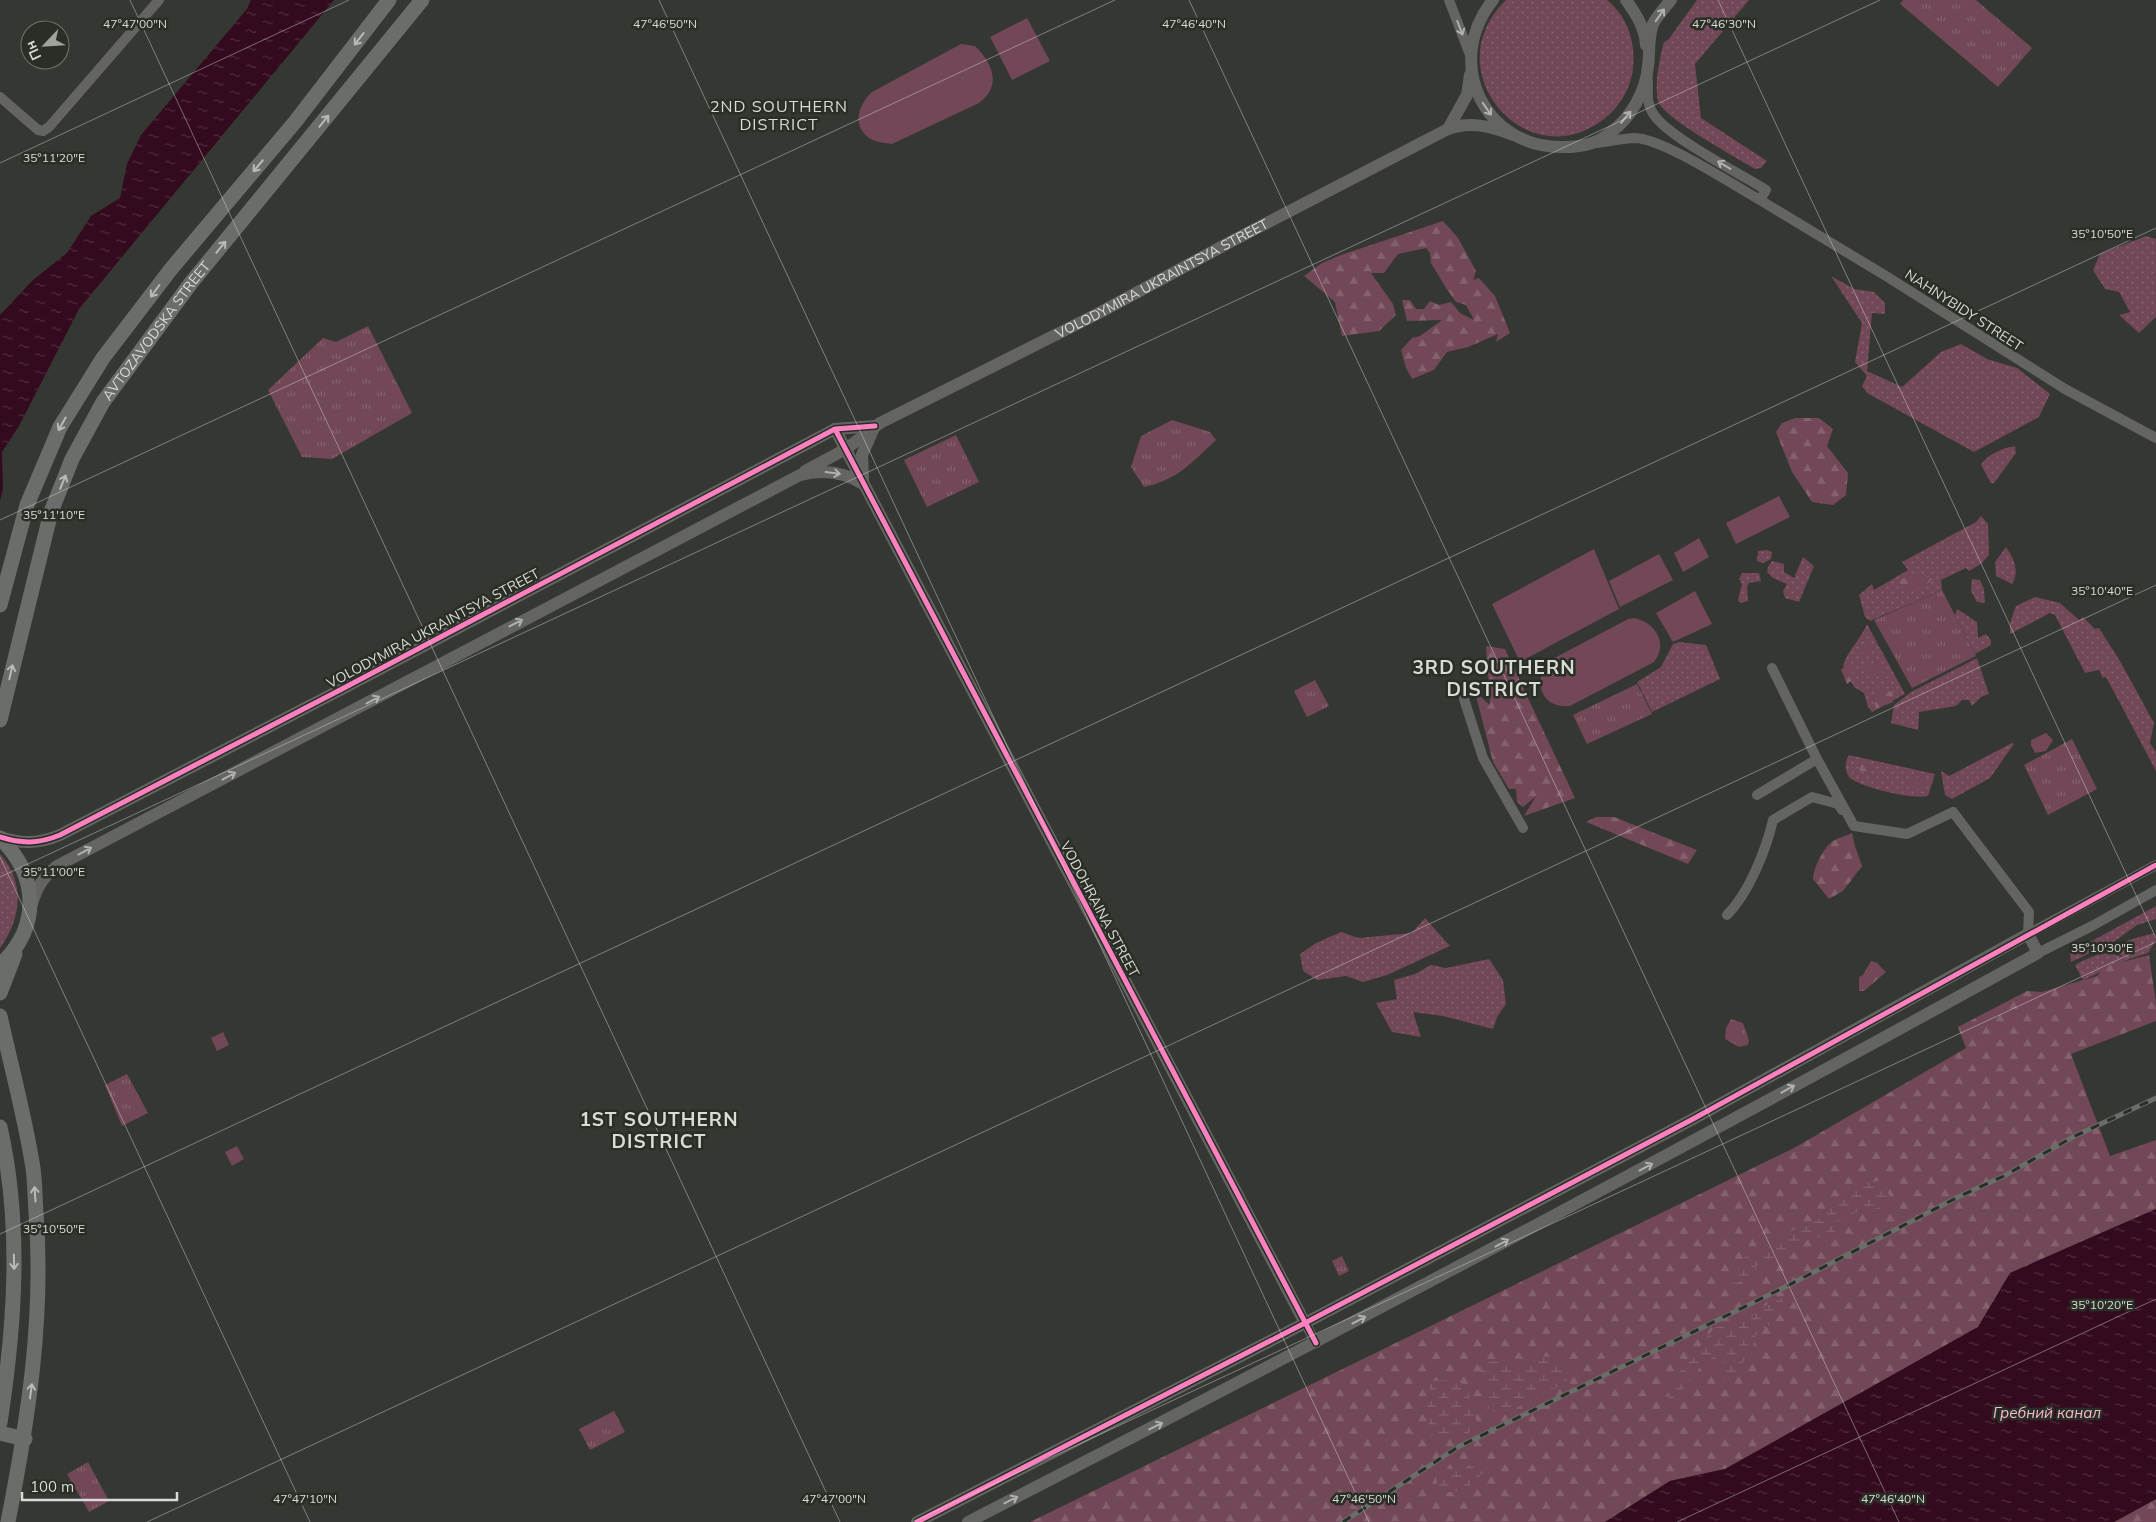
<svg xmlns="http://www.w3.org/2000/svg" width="2156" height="1522" font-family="Mulish,sans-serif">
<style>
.grass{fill:url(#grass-dots)}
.forest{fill:url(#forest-firs)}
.wetland{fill:url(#wetland-marsh)}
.park{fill:url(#park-tufts)}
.garden{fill:#724757}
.water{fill:url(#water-ripples)}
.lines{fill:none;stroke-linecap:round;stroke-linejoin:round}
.minor{stroke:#646562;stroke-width:10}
.tertiary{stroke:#646562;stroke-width:12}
.primary{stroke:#6b6d6a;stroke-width:15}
.rail-casing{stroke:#6b6d6a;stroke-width:5}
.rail{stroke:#292f26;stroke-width:3;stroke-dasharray:9;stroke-linecap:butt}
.cycleway-casing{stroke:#292f26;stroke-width:8}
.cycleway{stroke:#ff80c0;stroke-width:5}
.oneway{stroke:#afb2ad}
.oneway2{stroke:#b7bbb6}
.ticks{fill:none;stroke:#d8dcd6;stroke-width:1;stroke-opacity:0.45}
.labels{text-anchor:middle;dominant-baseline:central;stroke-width:5;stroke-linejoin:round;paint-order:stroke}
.street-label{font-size:14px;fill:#d8dcd6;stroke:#292f26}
.water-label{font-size:15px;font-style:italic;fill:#fcb8d1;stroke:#292f26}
.quarter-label{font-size:16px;letter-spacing:1px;fill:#d8dcd6;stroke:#292f26}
.district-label{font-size:19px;font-weight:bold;letter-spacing:1px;fill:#d8dcd6;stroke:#292f26}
.ticks-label{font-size:12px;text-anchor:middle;fill:#d8dcd6;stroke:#292f26;stroke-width:5;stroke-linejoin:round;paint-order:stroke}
</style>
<defs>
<pattern id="grass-dots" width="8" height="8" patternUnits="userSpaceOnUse" patternTransform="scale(1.25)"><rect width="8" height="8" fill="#724757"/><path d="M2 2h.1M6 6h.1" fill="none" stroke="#85616e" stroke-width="1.8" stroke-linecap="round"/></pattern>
<pattern id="forest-firs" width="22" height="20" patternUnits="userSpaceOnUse" patternTransform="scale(1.25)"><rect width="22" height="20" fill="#724757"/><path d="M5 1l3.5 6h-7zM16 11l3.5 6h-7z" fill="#85616e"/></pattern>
<pattern id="wetland-marsh" width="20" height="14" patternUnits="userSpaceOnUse" patternTransform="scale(1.25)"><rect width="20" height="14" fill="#724757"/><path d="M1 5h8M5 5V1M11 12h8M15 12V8" fill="none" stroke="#85616e"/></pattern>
<pattern id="park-tufts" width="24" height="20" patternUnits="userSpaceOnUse" patternTransform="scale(1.25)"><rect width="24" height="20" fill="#724757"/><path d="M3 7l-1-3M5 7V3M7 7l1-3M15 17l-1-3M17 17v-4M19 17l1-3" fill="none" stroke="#85616e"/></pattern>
<pattern id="water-ripples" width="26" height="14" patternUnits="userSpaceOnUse" patternTransform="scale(1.25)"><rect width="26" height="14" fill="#330a1e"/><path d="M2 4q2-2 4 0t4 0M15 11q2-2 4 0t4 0" fill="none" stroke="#502d3e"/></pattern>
</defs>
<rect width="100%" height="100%" fill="#343732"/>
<!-- grass -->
<path class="grass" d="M1506,0H1607C1628,17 1636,43 1633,68C1631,88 1620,107 1604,119C1527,179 1433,70 1506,0Z
M1697,0H1749L1695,64L1701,118L1767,161L1761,168L1755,169C1736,157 1667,120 1659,103C1653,91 1660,55 1664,42L1668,40Z
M2146,236L2156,239V317L2139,333L2119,315L2130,312L2119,292L2105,289L2093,270L2100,254Z
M1831,276L1854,289L1874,292L1885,303V314L1872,313L1867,371L1902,387L1941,352L1961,344L1987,359L2017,368L2050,394L2039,417L1974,452L1867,393L1862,386L1867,376L1855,362L1862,323Z
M2015,446L2016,453L1994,483H1991L1981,465C1987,454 2003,448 2015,446Z
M1981,516L1988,524L1989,555L1981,564L1969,571L1966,568L1941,580L1942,590L1870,621L1865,617L1859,595L1872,584L1874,590L1908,570L1902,562L1976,522Z
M2006,547C2014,559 2020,571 2012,584L1996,576L1995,562Z
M1767,550L1772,552L1771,559L1763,563L1757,561L1758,551Z
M1803,557L1814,566L1799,602L1785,598L1783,591L1787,584L1773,578L1767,572L1768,567L1772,561L1784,564V572L1794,578Z
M1742,573H1759L1761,581L1749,583L1747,587L1748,601L1740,603L1738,600L1742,584L1739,579Z
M1972,579L1980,580L1984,589L1985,603L1977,602L1971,591Z
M2035,597L2060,603L2079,620L2083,617L2095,629L2099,628L2120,661L2154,723L2150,743L2156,752V771L2106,677L2103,678L2099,670L2085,673L2055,615L2050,613L2010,634V623L2016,606Z
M1957,609L1977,622L1978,638L1986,634L1991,640V645L1975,654L1955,615Z
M1867,624L1905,694L1872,712L1868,707L1864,693L1854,687L1843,666C1847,651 1861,639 1867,624Z
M1679,642L1706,645L1720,679L1652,712L1637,682L1661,667L1673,644Z
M1977,658L1989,694L1981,697L1972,706L1969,700H1962L1956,706L1919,712L1918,730L1891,723L1894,705L1911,692Z
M2012,743L2014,744L1990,778L1952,799L1945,795L1941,771L1949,776Z
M1849,755L1935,774L1928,796C1914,800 1858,787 1849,777C1844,770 1845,762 1849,755Z
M0,854C26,883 21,919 0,948Z
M2156,906V919L2137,925L2115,941L2071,962L2070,953Z
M1425,918L1450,946L1387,975L1363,982L1346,976L1317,980L1303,971L1300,954L1316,943L1341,932L1358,938L1412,933Z
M2154,933L2156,940L2148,953L2129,959L2083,980L2075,965C2096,955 2102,949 2125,958L2111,949L2129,940Z
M1489,959L1503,980L1506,1004L1497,1017L1493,1029L1443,1016L1413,1012L1421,1037L1392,1032L1376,1003L1397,999L1394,980L1415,974L1431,965L1446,968Z"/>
<!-- forest -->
<path class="forest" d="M1443,221L1458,238L1476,271L1473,280L1479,278L1495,296L1510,333L1496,342L1498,334L1468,347L1447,352L1434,370L1412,379L1406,368L1401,350L1412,338L1420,336L1442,320L1407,321L1402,300H1410L1416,309H1424L1430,301L1439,305L1451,302L1460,313L1474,320L1466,305L1456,302L1446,288L1431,263L1430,253L1426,248L1398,254L1384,273H1371L1393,304L1396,315L1379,331L1342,336L1335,302L1304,276L1322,263L1341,255Z
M1795,418H1819L1833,429L1827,446L1848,473L1846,495L1833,505L1812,502L1792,472L1776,432L1782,423Z
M1918,571L1919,581L1925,576L1932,579L1923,589L1906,592L1900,585V580Z
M1871,645L1872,654L1863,656L1860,647Z
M1486,646L1505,649L1575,798L1524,816L1536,796L1523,807L1517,802L1516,789H1509L1493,762L1475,692L1490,705Z
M1876,663L1886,677L1866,674L1867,664Z
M1846,665L1852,671L1854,679L1847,684L1841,670Z
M1877,686L1882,690L1893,692V702L1876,709L1874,701Z
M2046,733L2053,740L2046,751L2035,753L2031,745V740Z
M1862,761L1869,763L1872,770L1868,774L1860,771L1856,763Z
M1912,778H1924L1926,783L1921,790L1914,791L1908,780Z
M1596,817H1614L1697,850L1688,864L1586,822Z
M1852,833L1855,846L1862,866L1843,891L1829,899L1813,879C1814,867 1823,848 1833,841C1839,837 1847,836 1852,833Z
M2149,955L2156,1003V1021L2071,1054L2110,1156L2156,1140V1209L2010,1273L1978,1327L1725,1469L1670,1481L1605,1522H1030L1794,1148L1966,1048L1958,1027L2027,991L2042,992L2097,976L2106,966Z
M1871,961L1877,963L1886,972L1864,991H1859V977L1863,975Z
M2156,1499V1522H2114Z"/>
<!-- wetland -->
<path class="wetland" d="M1882,1180L1890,1197L1879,1208L1862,1210L1830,1224L1840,1239L1817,1238L1818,1232L1801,1245L1786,1261L1771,1258L1754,1268L1761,1277L1732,1284L1745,1256L1770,1247L1793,1230L1817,1221L1848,1187Z
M1784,1298C1779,1317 1770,1325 1755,1336L1752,1354L1744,1361L1733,1379L1725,1383L1720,1375L1724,1355L1730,1345L1701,1366L1672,1404L1666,1390L1714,1328L1738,1322L1752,1316L1773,1300Z
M1539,1355L1548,1357L1560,1355L1568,1379L1562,1385L1529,1400L1506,1415L1489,1411L1488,1385L1482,1379L1479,1361L1486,1360L1522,1365L1529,1358Z
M1441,1380L1458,1381L1468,1387L1470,1405L1477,1422L1469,1433L1435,1440L1427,1434L1429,1428L1427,1399L1431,1382Z
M1473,1461L1481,1466L1483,1473C1465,1490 1463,1494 1438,1491L1436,1478L1446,1469H1464Z"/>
<!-- park -->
<path class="park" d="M1903,0H1976L2032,48L1998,87L1900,4Z
M368,326L412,413L332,459L302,457L268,390L323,338L336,342Z
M1172,420L1210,432L1216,440C1191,463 1179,479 1144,487L1131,467L1141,436Z
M956,435L979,482L927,507L904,460Z
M1942,590L1976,656L1912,688L1874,620Z
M1315,680L1329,706L1307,717L1294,691Z
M1637,684L1652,714L1587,744L1573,715Z
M2072,739L2097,789L2048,815L2024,765Z
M1731,1019L1743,1023L1749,1040L1748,1045L1739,1047L1725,1039L1726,1028Z
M127,1074L148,1113L122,1126L105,1085Z
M1342,1256L1349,1271L1339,1276L1332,1261Z
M614,1411L625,1432L590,1450L579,1429Z
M88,1462L109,1501L89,1512L67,1474Z"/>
<!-- garden -->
<path class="garden" d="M1027,18L1050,61L1012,80L990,37Z
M961,44L975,46C993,63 1002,86 979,103L892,144C885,143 875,142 869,138C851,125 859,104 872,92Z
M1779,496L1790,517L1736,544L1726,523Z
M1699,538L1709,557L1683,572L1674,553Z
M1594,549L1619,609L1520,662L1492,604Z
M1659,554L1673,580L1620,607L1609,581Z
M1695,591L1712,624L1673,642L1656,613Z
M1634,618C1655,622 1669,643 1654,662L1570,706C1542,709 1533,684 1547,662L1628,619Z
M223,1032L229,1045L217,1051L211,1038Z
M237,1146L244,1159L232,1166L225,1152Z"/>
<!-- water -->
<path class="water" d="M251,0H334L79,309L19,426L2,452L3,489L0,501V315L33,280L67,253L91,216L120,198L127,164L141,135L247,9Z
M2156,1209V1499L2114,1522H1605L1670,1481L1725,1469L1978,1327L2010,1273Z"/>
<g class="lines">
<!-- minor -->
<path class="minor" d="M1449,0L1470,55
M1648,81C1648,93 1646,104 1654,115C1670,138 1739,173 1766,190L1760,200L1886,276L2065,389L2156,438
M0,97L38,130L43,131L49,127L159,0
M1596,143C1609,142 1622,138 1635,138C1664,139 1733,185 1760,200
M1772,668L1817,759L1854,826L1907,834L1953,812L2029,912L2028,934
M1464,699L1483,758L1523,828
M1757,795L1817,759
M1727,915C1749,893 1766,850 1773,820L1812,797L1838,804L1842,810
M2028,934L2156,865
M2038,953L2092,926L2156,890
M1305,1323L1316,1343"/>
<!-- tertiary -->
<g class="tertiary">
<path d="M1493,0C1443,62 1484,149 1564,147C1582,147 1596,144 1610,133C1631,118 1646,91 1648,66C1650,52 1648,37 1653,24C1657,16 1665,7 1671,0"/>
<path d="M1626,0C1636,14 1645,28 1646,45"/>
<path d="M1448,129L1467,95L1470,75"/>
<path d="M835,429L1305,1323"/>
<path id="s1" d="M805,471L846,449L880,423L1097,314L1234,240L1448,129C1471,121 1490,126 1513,135"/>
<path d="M863,478L862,455L873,430"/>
<path d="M0,837C22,844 38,844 60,835L342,689L835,429L875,426"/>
<path d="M32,904C37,887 43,877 57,866C304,735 552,605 800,475C823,469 843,471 863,484"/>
<path d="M917,1522L1305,1323L1693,1119L2028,934L2038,953C1684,1148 1327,1338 968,1522"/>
</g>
<!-- primary -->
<g class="primary">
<path d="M0,605L27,505L60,427L103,358L171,269L295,122L389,0"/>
<path id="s2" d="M0,720L51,512L72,459L103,402L191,283L422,0"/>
<path d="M0,838C39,876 41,927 0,965"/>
<path d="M0,993L15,954"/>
<path d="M0,1016C11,1066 25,1117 33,1168C35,1183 35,1198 36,1213C44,1318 28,1420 8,1522"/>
<path d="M0,1127C22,1225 15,1324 0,1423"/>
<path d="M0,1433L25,1439"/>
</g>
<defs>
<path id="rail" d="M1343,1522L1458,1447L1787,1286L1960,1196L2004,1176L2073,1137L2156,1098"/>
</defs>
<!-- rail casing -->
<use href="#rail" class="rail-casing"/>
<!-- rail -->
<use href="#rail" class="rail"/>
<defs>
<path id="cycleway" d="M835,429L1316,1343
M0,837C22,844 38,844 60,835L342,689L835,429L875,426
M917,1522L1305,1323L1693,1119L2156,865"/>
</defs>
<!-- cycleway casing -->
<use href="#cycleway" class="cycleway-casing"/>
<!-- cycleway -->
<use href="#cycleway" class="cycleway"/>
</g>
<!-- one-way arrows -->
<defs><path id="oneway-shaft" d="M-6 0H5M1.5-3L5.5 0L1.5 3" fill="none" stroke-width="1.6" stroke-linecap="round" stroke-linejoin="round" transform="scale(1.25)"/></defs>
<g class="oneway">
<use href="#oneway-shaft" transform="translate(1660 15) rotate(-55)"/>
<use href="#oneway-shaft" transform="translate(1460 28) rotate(69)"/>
<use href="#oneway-shaft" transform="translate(1487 109) rotate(55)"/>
<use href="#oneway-shaft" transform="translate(1626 117) rotate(-50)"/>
<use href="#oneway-shaft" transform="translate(1724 165) rotate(-149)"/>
<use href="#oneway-shaft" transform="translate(833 473) rotate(7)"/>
<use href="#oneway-shaft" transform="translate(516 623) rotate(-27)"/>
<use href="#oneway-shaft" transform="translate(373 700) rotate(-28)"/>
<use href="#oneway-shaft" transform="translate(229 776) rotate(-28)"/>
<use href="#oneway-shaft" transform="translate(85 851) rotate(-28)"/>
<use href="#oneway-shaft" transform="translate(1788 1089) rotate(-29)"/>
<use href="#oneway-shaft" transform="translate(1646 1167) rotate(-28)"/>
<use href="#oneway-shaft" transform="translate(1502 1243) rotate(-28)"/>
<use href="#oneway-shaft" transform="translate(1359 1320) rotate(-28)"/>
<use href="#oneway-shaft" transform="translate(1156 1426) rotate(-27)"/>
<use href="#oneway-shaft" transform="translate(1011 1500) rotate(-27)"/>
</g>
<g class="oneway2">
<use href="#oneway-shaft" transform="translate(359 39) rotate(128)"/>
<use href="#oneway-shaft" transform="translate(324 121) rotate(-51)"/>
<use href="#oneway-shaft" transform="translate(258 166) rotate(130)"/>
<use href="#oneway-shaft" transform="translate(221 247) rotate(-51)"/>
<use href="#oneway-shaft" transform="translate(155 291) rotate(127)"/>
<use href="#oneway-shaft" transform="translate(62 424) rotate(119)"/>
<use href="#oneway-shaft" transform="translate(63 482) rotate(-68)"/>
<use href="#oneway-shaft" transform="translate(11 672) rotate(-77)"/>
<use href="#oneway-shaft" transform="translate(35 1194) rotate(-94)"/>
<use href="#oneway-shaft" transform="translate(14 1262) rotate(89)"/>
<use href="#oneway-shaft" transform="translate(31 1391) rotate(-82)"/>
</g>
<!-- ticks -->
<path class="ticks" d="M130,0L840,1522M659,0L1369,1522M1189,0L1899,1522M1718,0L2156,938M0,163L349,0M0,520L1115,0M0,857L310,1522M0,877L1880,0M0,1234L2156,228M147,1522L2156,585M912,1522L2156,942M1677,1522L2156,1299"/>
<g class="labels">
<!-- street labels -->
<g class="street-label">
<text stroke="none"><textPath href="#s1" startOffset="406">VOLODYMIRA UKRAINTSYA STREET</textPath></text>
<text transform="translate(1964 310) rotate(33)">NAHNYBIDY STREET</text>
<text stroke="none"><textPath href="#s2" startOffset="425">AVTOZAVODSKA STREET</textPath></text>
<text transform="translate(433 628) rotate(-28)">VOLODYMIRA UKRAINTSYA STREET</text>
<text transform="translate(1100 909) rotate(62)">VODOHRAINA STREET</text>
</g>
<!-- water labels -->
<g class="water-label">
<text x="2047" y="1412">Гребний канал</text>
</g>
<!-- quarter labels -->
<g class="quarter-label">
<text x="779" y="106">2ND SOUTHERN<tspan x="779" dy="18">DISTRICT</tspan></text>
</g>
<!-- district labels -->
<g class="district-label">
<text x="1494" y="667">3RD SOUTHERN<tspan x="1494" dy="22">DISTRICT</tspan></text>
<text x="659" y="1119">1ST SOUTHERN<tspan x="659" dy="22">DISTRICT</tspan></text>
</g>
</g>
<g class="ticks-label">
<text x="135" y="28">47°47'00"N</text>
<text x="665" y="28">47°46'50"N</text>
<text x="1194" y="28">47°46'40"N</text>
<text x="1724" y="28">47°46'30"N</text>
<text x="54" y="162">35°11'20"E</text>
<text x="2102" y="238">35°10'50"E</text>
<text x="54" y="519">35°11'10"E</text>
<text x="2102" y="595">35°10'40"E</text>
<text x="54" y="876">35°11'00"E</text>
<text x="2102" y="952">35°10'30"E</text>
<text x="54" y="1233">35°10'50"E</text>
<text x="2102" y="1309">35°10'20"E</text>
<text x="305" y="1503">47°47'10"N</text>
<text x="834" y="1503">47°47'00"N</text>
<text x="1364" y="1503">47°46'50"N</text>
<text x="1893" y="1503">47°46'40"N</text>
</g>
<!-- north arrow -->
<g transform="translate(45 45) rotate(245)"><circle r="24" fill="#292f26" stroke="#6f746c"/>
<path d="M0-4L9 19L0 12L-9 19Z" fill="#9fa29d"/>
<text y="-8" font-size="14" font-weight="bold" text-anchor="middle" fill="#d8dcd6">Пн</text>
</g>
<!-- scale -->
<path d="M22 1492v8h155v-8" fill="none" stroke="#d8dcd6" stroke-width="2.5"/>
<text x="30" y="1492" font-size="15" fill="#d8dcd6" stroke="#292f26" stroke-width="4" paint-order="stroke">100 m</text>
</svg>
